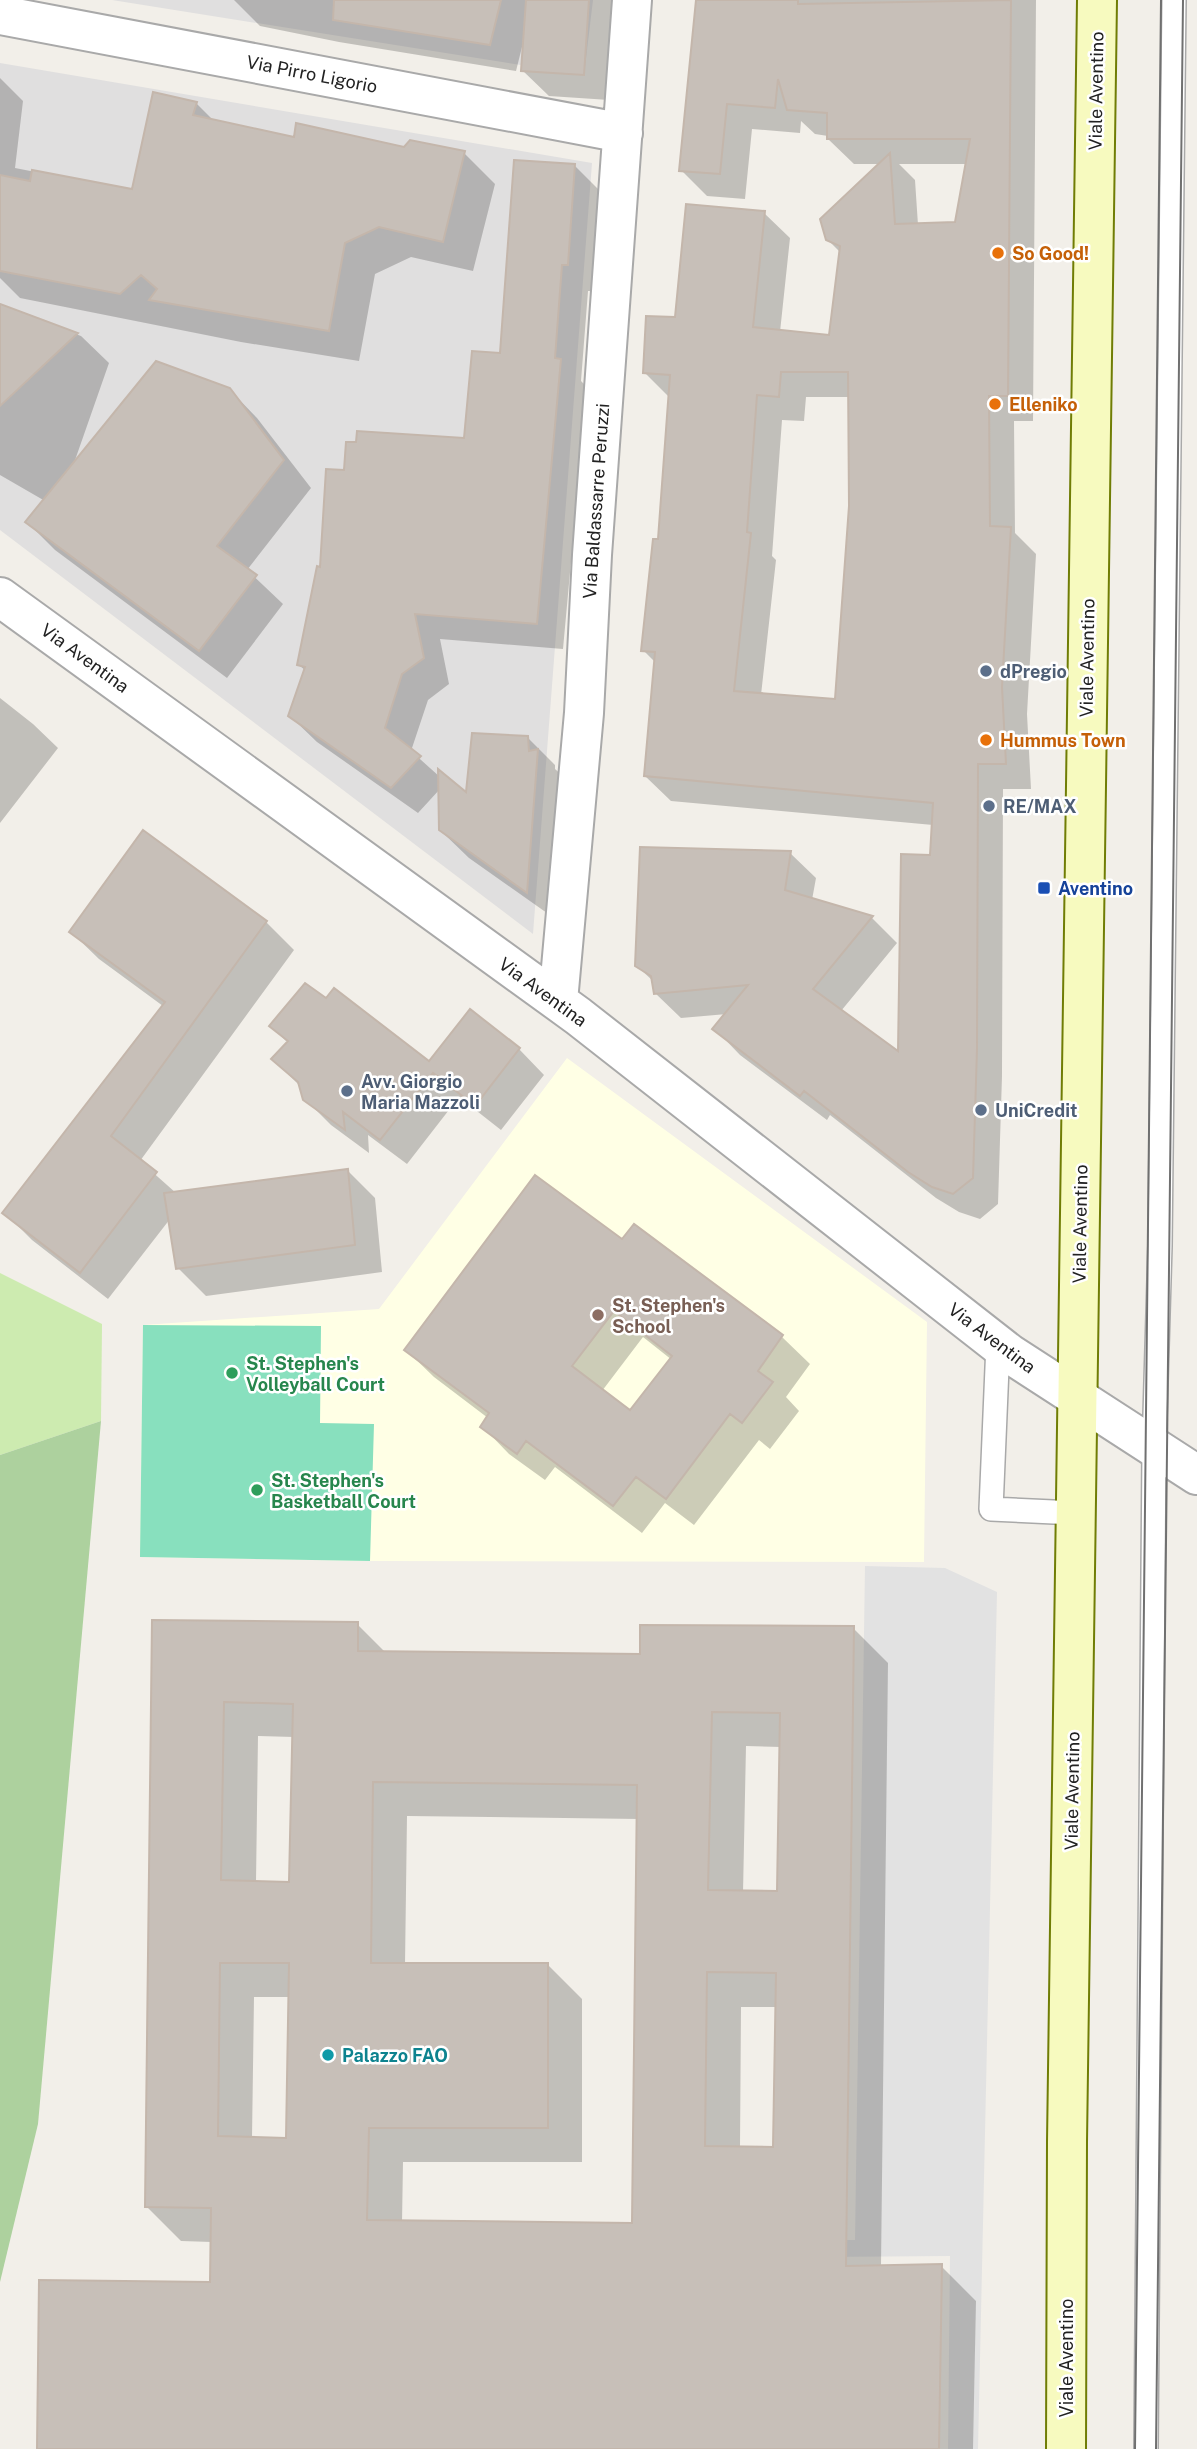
<svg xmlns="http://www.w3.org/2000/svg" width="1197" height="2449" font-family="'Public Sans',sans-serif">
<style>
.residential{fill:#e0dfdf}
.education{fill:#ffffe5}
.grass{fill:#cdebb0}
.forest{fill:#add19e}
.pitch{fill:#88e0be}
.parking{fill:#e2e2e2}
.shadow{fill:#0003;fill-rule:evenodd}
.building{fill:#c7bfb8;stroke:#c4b6ab;stroke-width:2;fill-rule:evenodd}
.lines{fill:none;stroke-linecap:round;stroke-linejoin:round}
.service-casing{stroke:#a9a9a9;stroke-width:26}
.minor-casing{stroke:#a9a9a9;stroke-width:42}
.secondary-casing{stroke:#707d05;stroke-width:42}
.service{stroke:#fff;stroke-width:23}
.minor{stroke:#fff;stroke-width:38}
.secondary{stroke:#f7fabf;stroke-width:38}
.tram{stroke:#707070;stroke-width:2}
.food-dot{fill:#e8710a;stroke:#fff;stroke-width:2.5}
.service-dot{fill:#5c6f8a;stroke:#fff;stroke-width:2.5}
.transit-dot{fill:#1a4fb4;stroke:#fff;stroke-width:2.5}
.education-dot{fill:#8d6e63;stroke:#fff;stroke-width:2.5}
.leisure-dot{fill:#2e9e5b;stroke:#fff;stroke-width:2.5}
.culture-dot{fill:#0f9aa8;stroke:#fff;stroke-width:2.5}
.labels{text-anchor:middle;dominant-baseline:central;stroke-width:5;stroke-linejoin:round;paint-order:stroke}
.street-label{font-size:18px;fill:#222;stroke:#fff}
.food-label{font-size:18px;font-weight:bold;fill:#c56008;stroke:#fff;text-anchor:start}
.service-label{font-size:18px;font-weight:bold;fill:#4e5e75;stroke:#fff;text-anchor:start}
.transit-label{font-size:18px;font-weight:bold;fill:#164399;stroke:#fff;text-anchor:start}
.education-label{font-size:18px;font-weight:bold;fill:#785e54;stroke:#fff;text-anchor:start}
.leisure-label{font-size:18px;font-weight:bold;fill:#27864d;stroke:#fff;text-anchor:start}
.culture-label{font-size:18px;font-weight:bold;fill:#0d838f;stroke:#fff;text-anchor:start}
</style>
<rect width="100%" height="100%" fill="#f2efe9"/>
<!-- residential -->
<path class="residential" d="M112,0H593L584,75Z
M0,63L592,163L533,934L0,530Z"/>
<!-- education -->
<path class="education" d="M567,1058L927,1322L924,1562L370,1561L140,1557L143,1325L379,1309Z"/>
<!-- grass -->
<path class="grass" d="M0,1273L102,1324L101,1421L0,1455Z"/>
<!-- forest -->
<path class="forest" d="M101,1421L38,2124L0,2282V1455Z"/>
<!-- pitch -->
<path class="pitch" d="M143,1325L321,1326L320,1423L374,1424L370,1561L140,1557Z"/>
<!-- parking -->
<path class="parking" d="M865,1566L945,1568L997,1592L978,2449H948L950,2256L825,2257L824,2240H855Z"/>
<!-- shadow -->
<path class="shadow" d="M234,0H617L609,100L549,96L522,70L524,47H522L516,71L339,42L260,26Z
M698,0H1036L1033,421H1014L1015,533L1036,554L1027,714L1031,789H1003L1002,1076L998,1204L980,1219L959,1212L936,1198L830,1115L827,1120L740,1055L715,1029L727,1014L681,1018L655,993L654,982L637,966L790,853L816,878L812,900L872,918L897,943L841,1011L899,1054L931,856L933,825L671,801L645,776L656,663L643,650L660,541L670,398L644,372L677,319L764,213L790,238L780,332L830,337L841,253L828,240L881,164H854L828,139V136L815,134L801,121L800,133L752,129L745,199L707,196L681,170ZM899,164H967L957,223L918,225L915,180ZM806,397H850L851,506L837,701L761,695L776,560L772,556L782,420L804,421Z
M0,78L23,101L15,168L133,191L196,103L214,121L295,139L464,153L495,184L473,271L411,257L375,274L359,361L241,342L20,298L0,278Z
M575,166L601,192L593,291H588L581,381L587,387L563,649L440,639L449,684L428,700L411,751L440,777L468,795L527,737L555,765V769L565,778L554,918L469,858L440,830V789L418,813L317,742L290,716L306,671L299,665L345,471L465,440L502,355Z
M0,306L81,336L109,363L74,463L229,389L257,418L311,488L247,570L283,604L227,678L55,550L27,522L45,501L0,475Z
M0,698L33,724L58,748L0,823Z
M144,833L266,922L294,950L140,1161L176,1193L348,1171L375,1198L382,1272L206,1296L178,1268L170,1219L108,1299L32,1240L5,1213L163,1006L99,959L71,932Z
M470,1011L519,1049L544,1075L501,1130L459,1097L407,1164L368,1135L369,1153L331,1125L305,1099L301,1087L273,1059L288,1043L271,1026L429,1064Z
M634,1226L782,1337L810,1364L786,1397L799,1411L770,1449L759,1440L694,1525L665,1503L642,1533L555,1467L545,1480L509,1454L482,1426L488,1418L434,1377L406,1350L622,1242ZM643,1337L672,1360L630,1413L602,1391Z
M154,1622L357,1624L386,1653L641,1655L853,1628L888,1663L881,2267L941,2266L976,2301L973,2449H39L212,2283V2242L181,2241L147,2207ZM258,1736L294,1737L291,1883H256ZM746,1746L781,1747L779,1893H743ZM407,1816L639,1819L634,2225L402,2223L403,2162H582V1999L547,1964L405,1965ZM254,1997H290L288,2139H252ZM741,2007H777L775,2149L740,2148Z"/>
<!-- building -->
<path class="building" d="M334,0H501L490,45L333,20Z
M526,0H589L584,75L521,71Z
M696,0H798V4L1011,0L1008,396H989L990,526L1011,527L1002,687L1006,764H978L977,1049L973,1178L953,1194L932,1187L908,1172L804,1091L800,1096L712,1029L748,985L654,994L651,976L635,966L640,847L791,851L785,890L873,916L813,989L898,1051L901,854L930,855L933,803L644,776L655,652L641,651L653,539H658L670,375L643,373L646,316L675,317L686,204L765,211L753,327L829,335L840,246L826,240L820,219L890,153L895,224L955,222L970,139H827V113L787,110L778,79L775,108L727,104L720,174L679,171ZM781,372H848L849,506L835,699L734,691L751,533L747,532L757,395L779,397Z
M153,92L197,102L193,115L294,137L296,123L404,147L410,140L465,151L443,242L379,227L345,243L329,331L149,300L157,289L141,275L120,294L0,271V175L30,181L32,170L132,189Z
M514,160L575,164L568,265H562L555,358L561,359L537,624L415,614L424,658L402,674L385,728L421,756L391,788L288,716L305,667L297,665L317,566L320,567L326,469L344,470L346,442H356L357,431L464,438L472,351L500,353Z
M0,304L78,333L0,406Z
M156,361L230,388L284,460L217,546L257,575L199,651L25,522Z
M472,733L528,736L529,751L538,749L527,893L439,830L438,769L466,792Z
M143,830L267,921L111,1136L157,1172L80,1273L2,1213L165,1002L69,932Z
M305,983L326,998L334,988L429,1061L470,1009L520,1048L475,1106L433,1073L380,1140L343,1112L345,1130L303,1100L298,1082L271,1059L288,1041L269,1026Z
M348,1169L355,1245L176,1269L164,1193Z
M535,1175L622,1239L634,1224L783,1335L758,1371L773,1382L742,1423L730,1414L666,1499L636,1477L613,1506L526,1441L517,1454L480,1427L489,1413L404,1350ZM614,1311L672,1356L630,1410L572,1366Z
M152,1620L358,1622V1651L640,1654V1625L854,1626L846,2266L942,2264L939,2449H37L39,2280L210,2282L211,2208L145,2207ZM224,1702L293,1704L289,1882L221,1880ZM712,1712L780,1713L777,1891L708,1890ZM373,1782L637,1785L632,2223L367,2220L369,2128H548V1963H371ZM220,1963H289L286,2138L218,2136ZM707,1972L776,1973L773,2147L705,2146Z"/>
<g class="lines">
<defs>
<path id="service" d="M998,1344L991,1509L1075,1513
M1146,2449L1154,1449L1160,1246L1174,0"/>
<path id="minor" d="M0,15L623,133
M0,597L578,1016L1010,1354L1197,1475
M558,1001L584,713L592,555L632,0"/>
<path id="secondary" d="M1066,2449L1067,2142L1097,0"/>
</defs>
<!-- service casing -->
<use href="#service" class="service-casing"/>
<!-- minor casing -->
<use href="#minor" class="minor-casing"/>
<!-- secondary casing -->
<use href="#secondary" class="secondary-casing"/>
<!-- service -->
<use href="#service" class="service"/>
<!-- minor -->
<use href="#minor" class="minor"/>
<!-- secondary -->
<use href="#secondary" class="secondary"/>
<!-- tram -->
<path class="tram" d="M1135,2449L1161,0
M1156,2449L1183,0"/>
</g>
<!-- markers -->
<g class="food-dot">
<circle cx="998" cy="253" r="7"/>
<circle cx="995" cy="404" r="7"/>
<circle cx="986" cy="740" r="7"/>
</g>
<g class="service-dot">
<circle cx="986" cy="671" r="7"/>
<circle cx="989" cy="806" r="7"/>
<circle cx="347" cy="1091" r="7"/>
<circle cx="981" cy="1110" r="7"/>
</g>
<rect class="transit-dot" x="1037" y="881" width="14" height="14" rx="3.5"/>
<circle class="education-dot" cx="598" cy="1315" r="7"/>
<g class="leisure-dot">
<circle cx="232" cy="1373" r="7"/>
<circle cx="257" cy="1490" r="7"/>
</g>
<circle class="culture-dot" cx="328" cy="2055" r="7"/>
<g class="labels">
<!-- street labels -->
<g class="street-label">
<text transform="translate(312 74) rotate(11)">Via Pirro Ligorio</text>
<text transform="translate(1096 91) rotate(-89)">Viale Aventino</text>
<text transform="translate(596 501) rotate(-86)">Via Baldassarre Peruzzi</text>
<text transform="translate(85 658) rotate(36)">Via Aventina</text>
<text transform="translate(1087 658) rotate(-89)">Viale Aventino</text>
<text transform="translate(543 992) rotate(36)">Via Aventina</text>
<text transform="translate(1080 1224) rotate(-89)">Viale Aventino</text>
<text transform="translate(992 1338) rotate(37)">Via Aventina</text>
<text transform="translate(1072 1791) rotate(-89)">Viale Aventino</text>
<text transform="translate(1066 2358) rotate(-90)">Viale Aventino</text>
</g>
<!-- food labels -->
<g class="food-label">
<text x="1012" y="253">So Good!</text>
<text x="1009" y="404">Elleniko</text>
<text x="1000" y="740">Hummus Town</text>
</g>
<!-- service labels -->
<g class="service-label">
<text x="1000" y="671">dPregio</text>
<text x="1003" y="806">RE/MAX</text>
<text x="361" y="1081">Avv. Giorgio<tspan x="361" dy="21">Maria Mazzoli</tspan></text>
<text x="995" y="1110">UniCredit</text>
</g>
<!-- transit labels -->
<g class="transit-label">
<text x="1058" y="888">Aventino</text>
</g>
<!-- education labels -->
<g class="education-label">
<text x="612" y="1305">St. Stephen's<tspan x="612" dy="21">School</tspan></text>
</g>
<!-- leisure labels -->
<g class="leisure-label">
<text x="246" y="1363">St. Stephen's<tspan x="246" dy="21">Volleyball Court</tspan></text>
<text x="271" y="1480">St. Stephen's<tspan x="271" dy="21">Basketball Court</tspan></text>
</g>
<!-- culture labels -->
<g class="culture-label">
<text x="342" y="2055">Palazzo FAO</text>
</g>
</g>
</svg>
